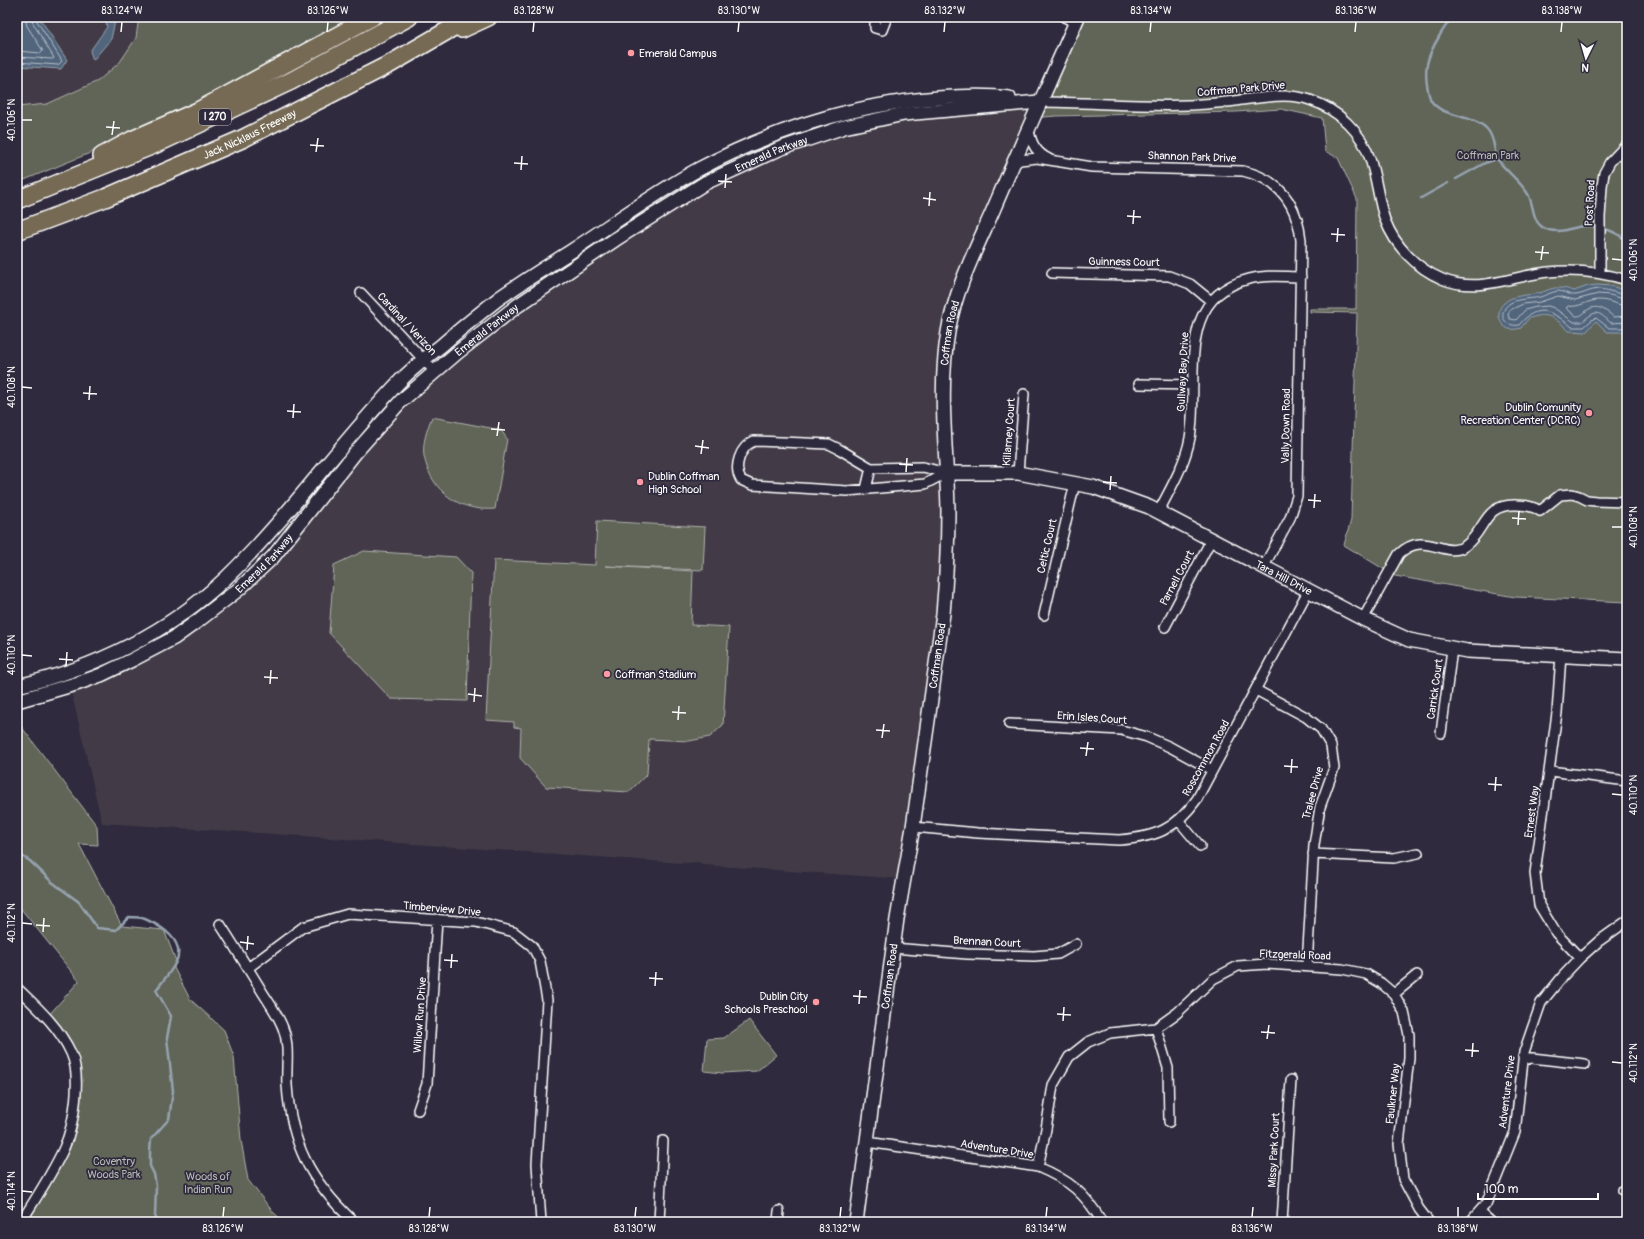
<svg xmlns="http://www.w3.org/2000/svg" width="1644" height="1239" font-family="Pangolin,sans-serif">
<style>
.built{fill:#423a47}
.green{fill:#616558;stroke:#b0b2ac}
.water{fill:#51657c;stroke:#97a3b0}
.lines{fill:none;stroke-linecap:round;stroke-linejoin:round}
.shore{stroke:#b9c1cb;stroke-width:1}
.stream{stroke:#97a3b0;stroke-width:2.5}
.street-casing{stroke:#fff;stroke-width:12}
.secondary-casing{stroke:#fff;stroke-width:16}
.highway-casing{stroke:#fff;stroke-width:20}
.street{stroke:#2f2a3d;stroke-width:9}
.secondary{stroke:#2f2a3d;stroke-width:13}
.highway{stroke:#766a55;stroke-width:17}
.ticks{fill:none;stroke:#fff;stroke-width:1.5}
.poi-dot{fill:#ff9aa2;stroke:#2f2a3d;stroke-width:1.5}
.labels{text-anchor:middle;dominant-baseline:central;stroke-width:3.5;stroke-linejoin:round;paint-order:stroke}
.shield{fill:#2f2a3d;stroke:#c1bfc5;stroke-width:1}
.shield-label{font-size:10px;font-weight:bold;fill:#fff}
.poi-label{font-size:11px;fill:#fff;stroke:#2f2a3d;text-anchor:start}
.street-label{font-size:11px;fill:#fff;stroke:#2f2a3d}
.park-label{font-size:11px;fill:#b8bab4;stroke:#2f2a3d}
.neatline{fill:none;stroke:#fff;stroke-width:1.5}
.ticks-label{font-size:10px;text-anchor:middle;fill:#fff}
</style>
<rect width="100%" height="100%" fill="#2f2a3d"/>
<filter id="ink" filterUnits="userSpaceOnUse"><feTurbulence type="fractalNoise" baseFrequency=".025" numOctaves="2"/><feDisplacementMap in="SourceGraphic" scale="8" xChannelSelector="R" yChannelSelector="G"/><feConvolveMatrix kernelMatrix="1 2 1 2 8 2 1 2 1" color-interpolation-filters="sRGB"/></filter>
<g filter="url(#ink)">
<!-- built -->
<path class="built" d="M17,17H139V21L136,38L120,62L98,82L47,104L17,107Z
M1039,102L951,317L948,549L904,879L704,865L698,862L681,863L260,833L102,823L70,686L132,660L239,589L435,372L671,203L844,127Z"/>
<!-- green -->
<path class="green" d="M139,17H361L285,59L112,144L17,183V107L47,104L98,81L120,62L136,38Z
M1078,17H1627V602L1515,597L1395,576L1344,545L1351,520L1357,313L1310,312V309H1356L1357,199L1338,158L1325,151L1322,118L1281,109L1236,112L1056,116L1032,118Z
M432,417L501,430L507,439L495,509C460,512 431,492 424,456C422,444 427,429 432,417Z
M597,521L705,527L703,570L605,566L693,571L691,625L729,627L723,725L710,737L689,741L649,739L647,774L629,792L546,787L520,758L521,728L514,727V722L486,720L494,560L595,565Z
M364,551L456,557L471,573L467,701L391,699L329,633L334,565Z
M17,721L97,826L98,845L79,844L122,926L164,930L176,961L174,968L190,999L224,1030L234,1057L241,1140L248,1180L273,1212L284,1222H21L64,1147L75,1106L72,1054L47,1017L79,981L17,904Z
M749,1020L776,1055L757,1071L722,1073L704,1071L707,1039L724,1038Z"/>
<!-- water -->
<path class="water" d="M17,17H39L67,60L61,69L17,66Z
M105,17H116L111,39L93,60L90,51L107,27Z
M1597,285L1611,286L1627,291V330L1623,332H1607L1596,321L1586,332L1569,331C1561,323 1551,313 1538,316C1535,316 1533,318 1529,318L1521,328C1517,329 1513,330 1509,329C1498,325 1496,311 1503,304C1512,294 1527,296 1538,293C1546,292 1551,287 1559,288C1564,288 1569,289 1574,291L1588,286Z"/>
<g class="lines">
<!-- shore -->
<path class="shore" d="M17,51L41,53L43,51L27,26L25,17
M17,57L52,59L54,58L33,23L31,17
M17,62L58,65L62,61L37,21L36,17
M1627,295C1618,294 1609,290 1600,289C1591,289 1584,294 1576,295C1570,296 1564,291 1558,291C1551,292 1547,295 1540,297C1529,300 1510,297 1504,310C1499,320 1510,327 1519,325C1538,302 1552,311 1572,327H1584L1593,319L1596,318L1609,328H1621L1627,327
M1627,300L1610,295L1598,294L1575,300L1558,296L1540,302L1523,304L1510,310L1508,315L1510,319L1516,320L1525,310L1536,307L1548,306L1554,308L1574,322H1582C1597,309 1597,311 1611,323L1627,322
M1627,306C1617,305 1609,300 1599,300C1588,300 1579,308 1568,306L1566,308L1576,316C1581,316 1582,315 1585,312C1596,302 1605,310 1614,317L1627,316"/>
<!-- stream -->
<path class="stream" d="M1451,17C1448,24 1443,29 1440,35C1426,58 1423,70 1429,95C1434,118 1472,113 1487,129C1496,139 1493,152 1498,160C1507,172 1520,181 1528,194C1534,205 1532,222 1544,228C1557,235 1570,228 1583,226C1595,224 1620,232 1627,242
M1456,179L1485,163L1497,159
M1421,198L1448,183
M17,853L30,861L52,882L79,902L97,928L116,930L129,917C134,917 140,917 145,919C161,926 186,941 176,962C171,972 163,981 156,990L171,1016L167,1038L173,1091L169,1119L151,1139L150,1151V1166L154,1174L156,1186L155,1216L158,1222"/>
<defs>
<path id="street" d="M875,17V28L882,30L887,17
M1064,17L1075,22
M1039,102C1089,102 1139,107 1189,105C1206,104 1224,103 1241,100C1264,98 1288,92 1310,100C1337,109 1362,132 1370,159C1377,179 1378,200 1385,220C1395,246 1416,268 1442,279C1478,294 1512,276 1548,272C1575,269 1601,272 1627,280
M1029,128C1030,142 1036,153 1049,159
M1013,164L1020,160L1037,158L1092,167L1243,171C1279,179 1297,204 1301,240L1297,496L1290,518L1263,568
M1600,272V217L1602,186L1604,173L1610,162L1627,144
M1052,273L1169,276L1190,284L1211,301
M361,293L435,372
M1139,384L1193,385
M754,441L829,444L839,449L871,468L923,467L946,473L925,484L847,491L752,485L741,480C733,467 740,447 754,441Z
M1018,473L1024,394
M866,489L871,468
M1158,513C1170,489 1185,465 1190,438C1200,381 1173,298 1249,279C1266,274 1284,277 1301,277
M1044,615L1075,483
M1363,619L1399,554C1425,529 1445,560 1465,546C1486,531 1483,503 1517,505C1526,505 1533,506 1540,511L1560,495L1572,494L1579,496L1587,500L1596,501L1627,502
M1165,627L1211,540
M1561,655L1557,713L1535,873L1539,905L1556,933L1580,958
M1256,690L1306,717L1321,729L1331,746L1334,768L1320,807L1314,845L1307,966
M1009,724L1121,730L1147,737L1170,747L1212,770
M1441,733L1452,649
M1550,771L1627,781
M1179,821L1200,846
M913,827L978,833L1119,840C1156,837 1175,830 1197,799L1308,591
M1313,854L1394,858L1418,853
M220,924C235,947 249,970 263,993C270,1004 278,1015 283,1028C290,1046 286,1065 287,1085C291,1144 310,1181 354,1222
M893,948L967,954L1034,956L1058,954L1076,944
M248,968L303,927L348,914L476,922L514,932L532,946L540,961L547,1000L537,1164L541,1222
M17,988C38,1008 59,1027 71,1053C82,1077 74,1125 64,1148C52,1174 36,1198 21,1222
M1394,994L1417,975
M1156,1028L1168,1068L1169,1122
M1523,1057L1585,1064
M418,1110L427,1084L437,919
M867,1142L1038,1167C1069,1180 1085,1193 1102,1222
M1038,1167L1046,1129L1053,1085L1069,1057L1088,1042L1110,1033L1156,1028L1177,1013L1213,979L1238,966L1267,964L1342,969L1366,974L1381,983L1394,994L1404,1012L1409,1035V1058L1399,1144L1403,1179L1419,1209L1429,1222
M1623,1190L1627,1191
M1480,1212L1491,1222
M659,1222L663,1141
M778,1222L779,1211
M1282,1222L1291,1080
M1470,1222L1486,1204L1515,1132L1524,1052L1541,1003L1563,976L1580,958L1599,941L1627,921"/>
<g id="secondary">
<path id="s1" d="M946,473H1018L1093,487L1149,507L1363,619L1409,640L1467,651L1627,659"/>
<path d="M17,686C94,669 169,632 227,577C290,516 340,443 401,380C414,367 428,356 442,345C460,329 479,314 498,299C522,282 548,266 573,250C614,223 655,193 699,169C773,130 854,104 938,98C963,96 985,95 1009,98"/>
<path id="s2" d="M17,701L79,683L101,675L132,660L174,638L199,620L239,589L273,557L355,453L401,401L458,352L517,306L616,239L705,183L779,149L844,127L904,114L1039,102"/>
<path id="s3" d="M856,1222L897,919L913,827L943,614C946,580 948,545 948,511C947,451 938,392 948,332C955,291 974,253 991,215C1019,149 1049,83 1078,17"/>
</g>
<g id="highway">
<path d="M462,29L488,17"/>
<path d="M102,156L132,140L198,111L372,17"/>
<path d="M17,200L156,144L291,81L409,17"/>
<path id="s4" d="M17,231L105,198L242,139L390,64L471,17"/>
</g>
</defs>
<!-- street casing -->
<use href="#street" class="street-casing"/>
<!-- secondary casing -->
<use href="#secondary" class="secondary-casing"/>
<!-- highway casing -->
<use href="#highway" class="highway-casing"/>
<!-- street -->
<use href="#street" class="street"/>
<!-- secondary -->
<use href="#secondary" class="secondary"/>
<!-- highway -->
<use href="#highway" class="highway"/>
</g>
</g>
<!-- ticks -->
<path class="ticks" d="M121,32L122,22M327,32L328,22M533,32L534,22M738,32L739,22M944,32L945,22M1150,32L1151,22M1355,32L1356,22M1561,32L1562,22M22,120H32M106,127L120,128M112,135L114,121M310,145L324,146M316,152L318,138M514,163L528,164M521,170L522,156M718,181L732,182M725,188L726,174M923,198L936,200M929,206L930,192M1127,216L1141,217M1133,224L1134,210M1331,234L1345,235M1337,242L1338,228M1535,252L1549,253M1612,259L1622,260M1541,260L1543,246M22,387L32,388M83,393L97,394M89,400L90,386M287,411L301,412M293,418L294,404M491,429L505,430M497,436L499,422M695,446L709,448M701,454L703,440M899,464L913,465M906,472L907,458M1103,482L1117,483M1110,490L1111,476M1308,500L1321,501M1314,508L1315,494M1512,518L1526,519M1518,525L1519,511M1612,527H1622M22,655L32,656M59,659L73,660M66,666L67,652M264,677L278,678M270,684L271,670M468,694L482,696M474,702L475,688M672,712L686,713M678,720L679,706M876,730L890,731M882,738L884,724M1080,748L1094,749M1086,756L1088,742M1284,766L1298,767M1291,773L1292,759M1488,784L1502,785M1495,791L1496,777M1612,794L1622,795M22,923L32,924M36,925L50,926M43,932L44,918M240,942L254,944M247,950L248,936M444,960L458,961M451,968L452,954M649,978L663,979M655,986L656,972M853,996L867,997M859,1004L860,990M1057,1014L1071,1015M1063,1021L1064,1007M1261,1032L1275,1033M1267,1039L1269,1025M1465,1050L1479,1051M1472,1057L1473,1043M1612,1062L1622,1063M22,1191L32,1192M223,1217L224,1207M429,1217L430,1207M635,1217L636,1207M840,1217L841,1207M1046,1217L1047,1207M1252,1217L1253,1207M1458,1217V1207"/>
<!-- markers -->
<g class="poi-dot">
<circle cx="631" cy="53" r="4"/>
<circle cx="1589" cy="413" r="4"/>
<circle cx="640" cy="482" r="4"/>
<circle cx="607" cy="674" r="4"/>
<circle cx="816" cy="1002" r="4"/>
</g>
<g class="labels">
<!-- shield labels -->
<rect class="shield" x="199" y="109" width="32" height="16" rx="3"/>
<g class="shield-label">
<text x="215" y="117">I 270</text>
</g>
<!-- poi labels -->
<g class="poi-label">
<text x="639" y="53">Emerald Campus</text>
<text x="1581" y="407" text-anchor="end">Dublin Comunity<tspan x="1581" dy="13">Recreation Center (DCRC)</tspan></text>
<text x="648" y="476">Dublin Coffman<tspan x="648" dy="13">High School</tspan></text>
<text x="615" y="674">Coffman Stadium</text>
<text x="808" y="996" text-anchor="end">Dublin City<tspan x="808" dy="13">Schools Preschool</tspan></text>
</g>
<!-- street labels -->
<g class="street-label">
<text transform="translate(1241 89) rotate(-5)">Coffman Park Drive</text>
<text stroke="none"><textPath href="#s4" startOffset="252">Jack Nicklaus Freeway</textPath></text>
<text stroke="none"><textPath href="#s2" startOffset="947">Emerald Parkway</textPath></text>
<text transform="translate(1192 157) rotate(2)">Shannon Park Drive</text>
<text transform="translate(1590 203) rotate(-87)">Post Road</text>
<text transform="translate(1124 262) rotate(1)">Guinness Court</text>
<text transform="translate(407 324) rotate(47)">Cardinal / Verizon</text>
<text stroke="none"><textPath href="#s2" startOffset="611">Emerald Parkway</textPath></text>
<text stroke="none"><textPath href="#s3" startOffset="896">Coffman Road</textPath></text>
<text transform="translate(1183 372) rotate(-87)">Gullway Bay Drive</text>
<text transform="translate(1286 426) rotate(-89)">Vally Down Road</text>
<text transform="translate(1009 432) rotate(-86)">Killarney Court</text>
<text transform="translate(1047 546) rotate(-77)">Celtic Court</text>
<text stroke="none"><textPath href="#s2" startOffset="287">Emerald Parkway</textPath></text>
<text transform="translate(1177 578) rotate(-62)">Parnell Court</text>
<text stroke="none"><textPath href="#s1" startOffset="360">Tara Hill Drive</textPath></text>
<text stroke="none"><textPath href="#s3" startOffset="572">Coffman Road</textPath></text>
<text transform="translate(1435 689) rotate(-82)">Carrick Court</text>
<text transform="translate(1092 718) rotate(4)">Erin Isles Court</text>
<text transform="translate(1206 758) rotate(-61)">Roscommon Road</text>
<text transform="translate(1313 793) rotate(-75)">Tralee Drive</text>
<text transform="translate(1532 812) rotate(-82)">Ernest Way</text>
<text transform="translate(442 909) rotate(5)">Timberview Drive</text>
<text transform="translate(987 942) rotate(3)">Brennan Court</text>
<text transform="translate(1295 955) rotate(2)">Fitzgerald Road</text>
<text stroke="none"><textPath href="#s3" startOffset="248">Coffman Road</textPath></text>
<text transform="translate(420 1015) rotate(-86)">Willow Run Drive</text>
<text transform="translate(1507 1092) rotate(-83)">Adventure Drive</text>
<text transform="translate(1393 1094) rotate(-84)">Faulkner Way</text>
<text transform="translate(997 1149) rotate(9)">Adventure Drive</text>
<text transform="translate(1274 1150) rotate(-87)">Missy Park Court</text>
</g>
<!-- park labels -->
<g class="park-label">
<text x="1488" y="155">Coffman Park</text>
<text x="114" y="1161">Coventry<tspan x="114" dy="13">Woods Park</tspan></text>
<text x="208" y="1176">Woods of<tspan x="208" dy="13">Indian Run</tspan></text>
</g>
</g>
<!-- margin -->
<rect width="1644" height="1239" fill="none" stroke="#2f2a3d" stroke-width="44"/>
<!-- north arrow -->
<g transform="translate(1586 58) rotate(185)" stroke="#2f2a3d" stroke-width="3" paint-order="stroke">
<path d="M0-3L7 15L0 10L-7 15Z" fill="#ffffff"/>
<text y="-6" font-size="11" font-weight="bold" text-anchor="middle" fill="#ffffff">N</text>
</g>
<!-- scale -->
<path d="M1478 1193v6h120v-6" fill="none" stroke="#ffffff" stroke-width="2"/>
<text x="1484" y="1193" font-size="12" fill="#ffffff" stroke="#2f2a3d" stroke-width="3" paint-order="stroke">100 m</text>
<rect x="22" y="22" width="1600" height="1195" class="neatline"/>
<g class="ticks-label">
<text x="122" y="14">83.124°W</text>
<text x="328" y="14">83.126°W</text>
<text x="534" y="14">83.128°W</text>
<text x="739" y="14">83.130°W</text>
<text x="945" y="14">83.132°W</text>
<text x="1151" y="14">83.134°W</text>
<text x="1356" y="14">83.136°W</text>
<text x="1562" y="14">83.138°W</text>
<text transform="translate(11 120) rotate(-90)" y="4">40.106°N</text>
<text transform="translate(1633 260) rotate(-90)" y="4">40.106°N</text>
<text transform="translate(11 387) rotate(-90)" y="4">40.108°N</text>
<text transform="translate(1633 527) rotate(-90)" y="4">40.108°N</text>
<text transform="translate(11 655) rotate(-90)" y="4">40.110°N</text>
<text transform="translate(1633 795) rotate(-90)" y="4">40.110°N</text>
<text transform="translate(11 923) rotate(-90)" y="4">40.112°N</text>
<text transform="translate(1633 1063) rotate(-90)" y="4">40.112°N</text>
<text transform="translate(11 1191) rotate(-90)" y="4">40.114°N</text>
<text x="223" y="1232">83.126°W</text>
<text x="429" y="1232">83.128°W</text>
<text x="635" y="1232">83.130°W</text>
<text x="840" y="1232">83.132°W</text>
<text x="1046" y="1232">83.134°W</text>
<text x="1252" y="1232">83.136°W</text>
<text x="1458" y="1232">83.138°W</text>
</g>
</svg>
